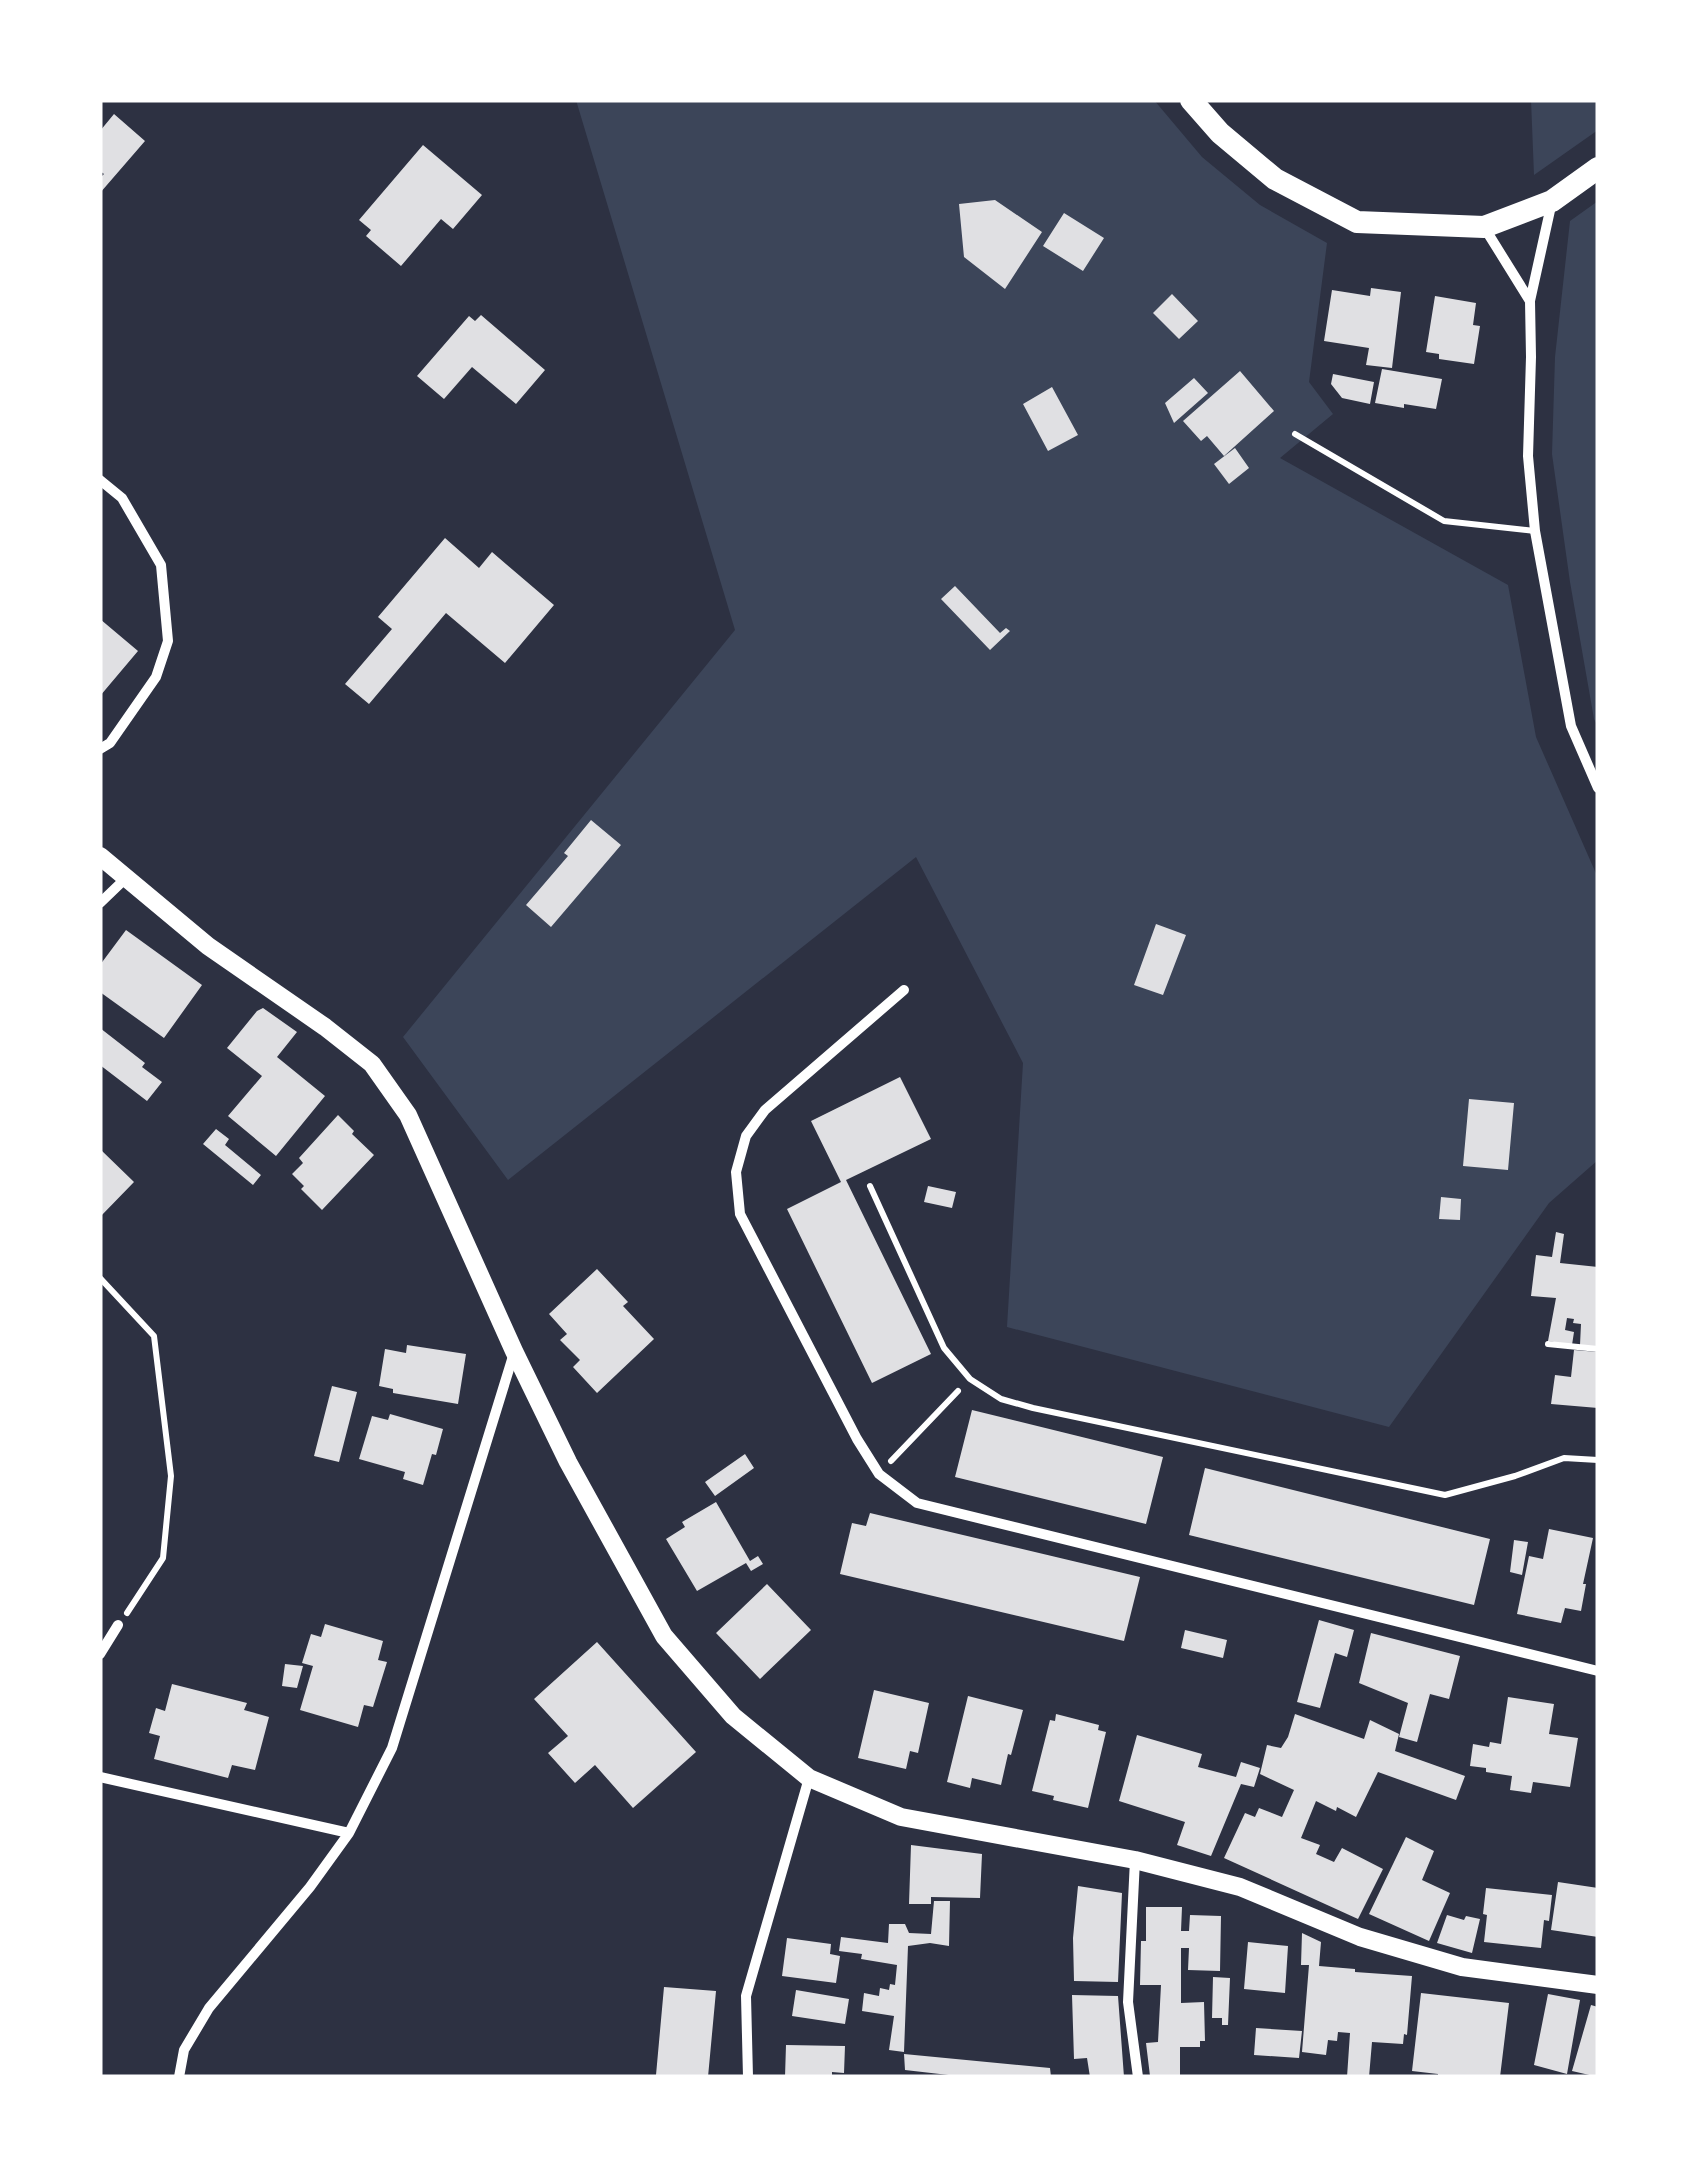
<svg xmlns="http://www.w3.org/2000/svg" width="1698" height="2177" font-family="'Fira Sans',sans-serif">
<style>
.green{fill:#3c4559}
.building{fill:#e0e0e3}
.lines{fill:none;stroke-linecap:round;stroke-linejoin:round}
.path{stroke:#fff;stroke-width:6}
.service{stroke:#fff;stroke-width:6}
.minor{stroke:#fff;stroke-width:10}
.tertiary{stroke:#fff;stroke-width:18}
.primary{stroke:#fff;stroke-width:22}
</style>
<rect width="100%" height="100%" fill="#2d3142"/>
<!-- green -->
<path class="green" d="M576,100H1154L1202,157L1260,205L1327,243L1309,382L1333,414L1280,458L1508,585L1536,737L1598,878V1160L1549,1203L1389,1427L1007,1327L1023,1063L916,857L508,1180L403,1037L735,630Z
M1531,100H1598V130L1534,175Z
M1598,201V727L1594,719L1570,582L1552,454L1555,357L1570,221Z"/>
<!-- building -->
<path class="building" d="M114,114L145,141L100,193V178L104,174L100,171V131Z
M423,145L482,195L453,229L441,219L401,266L366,236L371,230L359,220Z
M995,200L1042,232L1005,289L964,257L959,204Z
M1064,213L1104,238L1083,271L1043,246Z
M1371,288L1401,292L1392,368L1366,365L1369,348L1324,341L1332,290L1370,296Z
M1172,294L1198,321L1179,339L1153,313Z
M1435,296L1476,303L1473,325L1480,326L1474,364L1439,359V354L1426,352Z
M481,315L545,370L516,404L472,367L444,399L417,376L469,316L475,321Z
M1382,369L1442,379L1436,409L1404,404V408L1375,403Z
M1240,371L1274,411L1224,456L1207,436L1201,441L1183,421Z
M1333,374L1374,382L1370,404L1342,398L1331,384Z
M1194,378L1208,393L1174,423L1165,403Z
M1052,387L1078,435L1048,451L1023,404Z
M1235,448L1249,468L1229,484L1214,464Z
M445,538L479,568L492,552L554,605L505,663L446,613L369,704L345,684L392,629L378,617Z
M955,586L1000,633L1006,628L1010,631L990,650L941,599Z
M100,619L138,651L100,696Z
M591,820L621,845L551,927L526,905L568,856L564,853Z
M1156,924L1186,935L1163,995L1134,985Z
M126,930L202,985L164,1038L100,992V965Z
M263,1008L297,1032L277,1057L325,1096L276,1156L228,1116L262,1076L227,1048L257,1011Z
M100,1028L145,1063L142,1067L162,1082L147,1101L100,1065Z
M900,1077L931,1139L846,1180L931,1354L872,1383L787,1209L841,1182L811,1121Z
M1469,1099L1514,1103L1508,1170L1463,1166Z
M338,1115L354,1131L352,1134L374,1155L322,1210L301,1189L304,1186L292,1174L303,1163L299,1158Z
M216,1129L229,1139L225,1145L261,1175L253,1185L203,1144Z
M100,1149L134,1182L100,1217Z
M928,1186L956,1192L952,1208L924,1202Z
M1441,1197L1461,1199L1460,1220L1439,1219Z
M1556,1232L1564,1234L1560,1263L1598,1267L1597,1348L1580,1345L1581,1324L1573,1323L1574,1319L1567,1318L1565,1330L1574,1332L1572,1345L1548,1341L1556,1298L1531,1296L1536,1255L1552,1257Z
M597,1269L628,1302L623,1306L654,1339L597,1393L573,1367L580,1360L560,1340L567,1334L549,1314Z
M407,1345L466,1354L458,1404L393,1393V1389L379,1386L385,1349L406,1353Z
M1574,1350L1598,1352V1408L1551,1404L1555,1375L1571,1377Z
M332,1386L357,1392L339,1462L314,1456Z
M972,1410L1163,1457L1146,1524L955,1477Z
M390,1414L443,1429L436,1455L432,1454L423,1485L403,1479L405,1472L359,1459L372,1416L388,1420Z
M745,1454L754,1468L715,1496L705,1482Z
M1205,1468L1490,1539L1474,1605L1189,1535Z
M716,1502L750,1561L758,1556L763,1564L751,1571L746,1563L697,1591L666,1539L685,1527L682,1522Z
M870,1513L1140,1577L1124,1641L840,1574L852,1523L866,1526Z
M1549,1529L1593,1538L1583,1584H1586L1581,1611L1565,1608L1561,1623L1517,1614L1529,1556L1543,1559Z
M1514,1540L1528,1542L1522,1575L1510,1572Z
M767,1584L811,1630L760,1679L716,1633Z
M1319,1620L1354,1630L1347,1657L1335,1653L1320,1708L1297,1702Z
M325,1624L383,1641L378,1660L387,1662L373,1707L364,1705L358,1727L300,1710L313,1666L302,1663L311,1634L321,1637Z
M1185,1630L1227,1640L1223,1658L1181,1648Z
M1371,1633L1460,1656L1449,1699L1430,1694L1417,1742L1399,1737L1408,1703L1359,1683Z
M597,1642L696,1752L633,1808L595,1765L575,1783L548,1753L568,1736L534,1699Z
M285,1664L303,1666L297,1688L282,1686Z
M172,1684L247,1703L244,1710L269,1717L255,1770L232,1765L228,1778L154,1759L160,1736L149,1733L156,1708L165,1711Z
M874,1690L929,1703L918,1753L910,1751L906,1769L858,1758Z
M968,1696L1023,1710L1011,1755L1008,1754L1001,1785L972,1778L970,1788L947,1782Z
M1508,1697L1554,1704L1549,1734L1578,1738L1570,1787L1533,1782L1531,1793L1510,1790L1512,1776L1486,1772V1768L1470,1766L1473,1744L1489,1747L1490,1742L1501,1744Z
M1056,1714L1099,1725L1098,1730L1106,1732L1088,1808L1053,1800L1054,1796L1032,1791L1050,1720L1055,1721Z
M1295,1714L1364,1739L1370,1720L1399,1734L1395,1751L1465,1776L1456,1800L1378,1772L1356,1817L1337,1807L1336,1811L1316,1801L1301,1838L1320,1845L1316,1854L1334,1862L1342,1848L1383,1869L1358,1919L1224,1858L1245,1813L1255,1817L1259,1808L1282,1817L1294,1790L1260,1774L1267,1745L1281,1748L1288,1737Z
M1137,1735L1202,1754L1198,1767L1236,1777L1241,1762L1260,1768L1254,1787L1241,1784L1211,1856L1177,1845L1185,1822L1119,1801Z
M1406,1837L1434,1851L1422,1880L1450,1893L1429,1941L1369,1914Z
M911,1845L982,1854L980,1898L931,1897V1904H909Z
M1558,1882L1598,1888V1937L1551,1930Z
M1078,1886L1122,1893L1118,1982L1074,1981L1073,1938Z
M1486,1888L1552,1895L1549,1921L1544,1920L1541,1948L1484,1942L1487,1915L1483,1914Z
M934,1901H950L949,1946L930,1943L908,1946L904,2052L889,2050L894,2016L862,2011L864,1993L879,1996L880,1988L889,1990L890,1984L895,1985L897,1965L861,1959L862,1954L839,1951L841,1937L888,1943L889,1924H905L909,1933L931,1934Z
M1146,1907H1182L1181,1931H1189L1190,1915L1221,1916L1220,1971L1188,1970L1189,1948H1181V2003L1204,2002L1205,2041H1200V2047H1180V2075L1150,2076L1146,2043L1158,2042L1161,1985H1140L1141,1941H1146Z
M1447,1915L1464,1920L1466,1916L1480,1919L1472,1953L1437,1943Z
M1302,1933L1321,1942L1319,1966L1355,1969V1972L1412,1976L1407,2035L1404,2034L1403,2044L1372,2042L1369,2077H1347L1350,2033L1338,2032L1337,2041L1328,2040L1326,2055L1302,2052L1309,1965H1301Z
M787,1938L831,1944L830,1954L840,1956L836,1983L782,1976Z
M1248,1942L1288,1946L1285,1993L1244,1989Z
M1213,1977L1230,1978L1228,2025H1222V2018H1212Z
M664,1987L716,1991L708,2077L656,2075Z
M796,1990L849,1999L845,2024L792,2016Z
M1421,1993L1509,2003L1500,2077H1438V2074L1412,2071Z
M1548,1994L1580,2000L1567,2074L1534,2065Z
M1072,1995L1118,1996L1124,2077H1090L1087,2058L1074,2059Z
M1591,2005L1598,2007V2077L1572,2071Z
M1256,2028L1302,2031L1299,2058L1254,2055Z
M786,2045L845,2046L844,2073L832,2072V2077H785Z
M904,2054L1050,2068L1051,2077H966L905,2070Z"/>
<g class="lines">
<!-- path -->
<path class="path" d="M100,1278L154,1336L171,1476L163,1558L127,1613
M1548,1344L1598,1349
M891,1461L958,1391"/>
<!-- service -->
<path class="service" d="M1295,434L1444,521L1535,531
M870,1186L944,1348L970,1379L1001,1399L1033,1408L1445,1495L1515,1476L1564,1458L1598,1460"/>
<!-- minor -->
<path class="minor" d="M1551,206L1530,301L1531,357L1528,456L1535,531L1571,726L1598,788
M1484,227L1530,301
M100,480L122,498L161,565L168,641L156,677L110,743L100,749
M100,903L126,878
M904,990L765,1110L746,1136L736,1172L740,1214L857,1439L879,1474L917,1503L1598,1671
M100,1654L118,1625
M100,1777L349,1833
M1135,1860L1128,2002L1138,2077
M179,2077L184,2050L209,2008L310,1887L349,1833L392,1748L514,1353
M748,2077L746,1996L809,1778"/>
<!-- tertiary -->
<path class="tertiary" d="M100,856L208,946L325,1027L372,1064L408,1115L514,1351L568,1462L664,1636L733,1716L809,1778L901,1817L1135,1860L1240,1887L1360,1937L1462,1967L1598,1985"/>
<!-- primary -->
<path class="primary" d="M1191,100L1220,133L1275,179L1357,222L1484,227L1552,201L1598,168"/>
</g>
<!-- border -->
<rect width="1698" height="2177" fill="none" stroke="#ffffff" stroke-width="205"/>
</svg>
